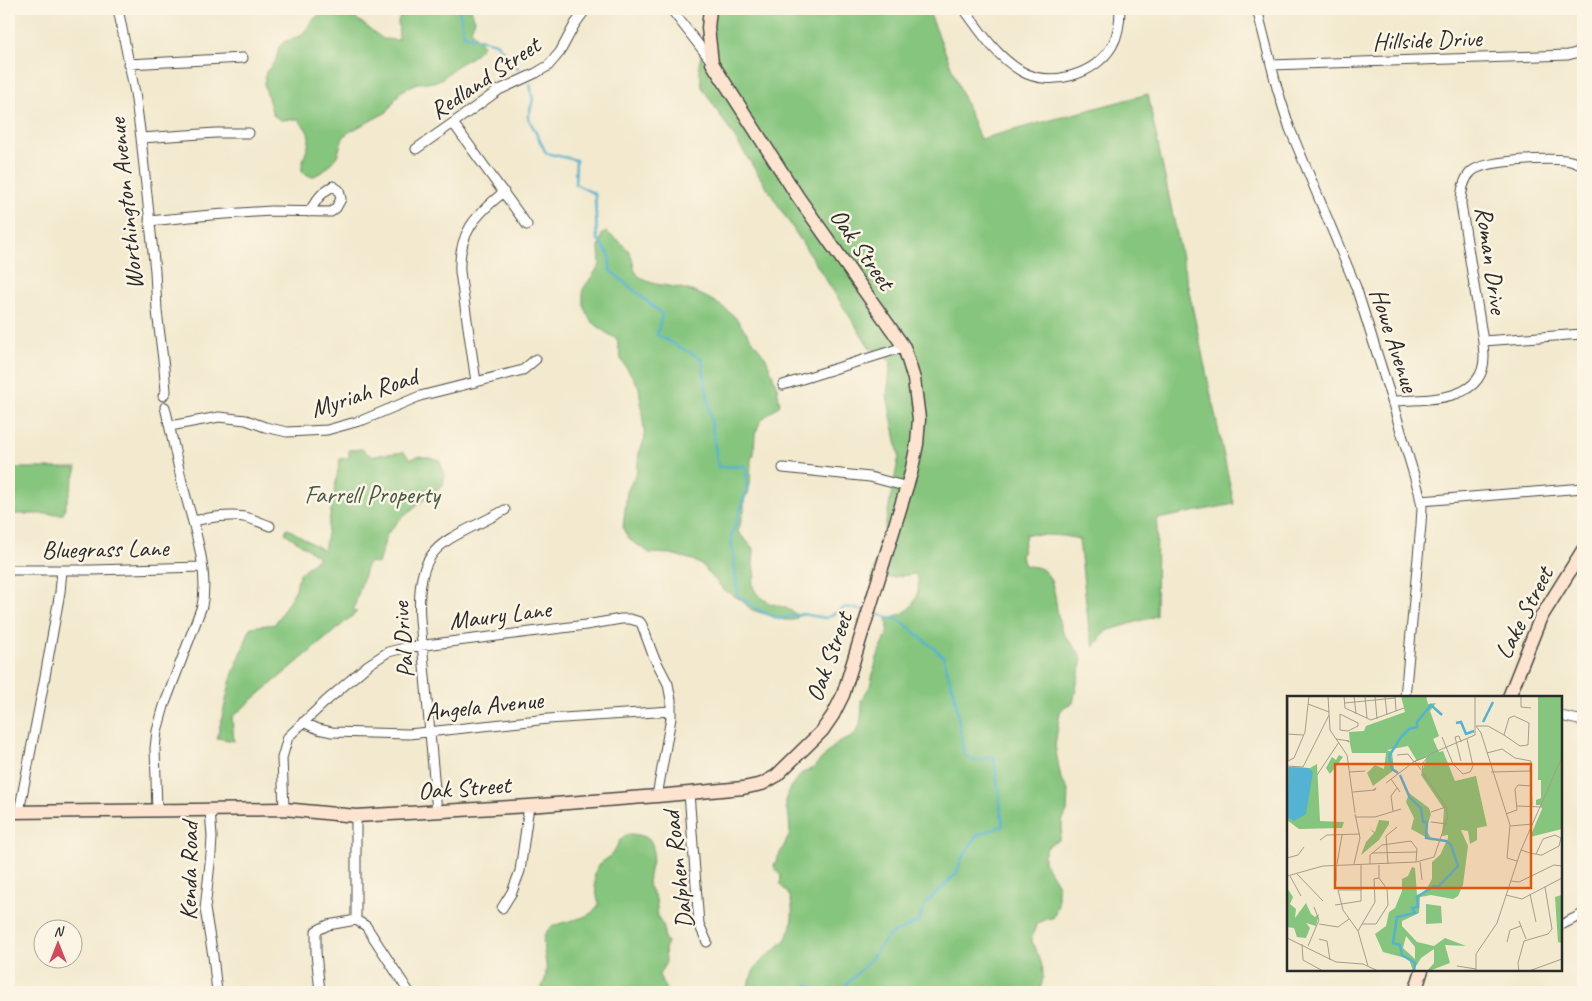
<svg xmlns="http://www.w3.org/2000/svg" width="1592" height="1001" font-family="Caveat,sans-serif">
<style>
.green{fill:#85c57d;stroke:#587854}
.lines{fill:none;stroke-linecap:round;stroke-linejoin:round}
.stream{stroke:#54b2d2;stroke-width:2.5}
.street-casing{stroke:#494843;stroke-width:11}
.secondary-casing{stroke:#494843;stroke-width:15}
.street{stroke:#fff;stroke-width:9}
.secondary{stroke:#fde4d1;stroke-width:12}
.labels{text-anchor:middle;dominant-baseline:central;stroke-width:5;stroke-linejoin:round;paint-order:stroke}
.street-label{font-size:25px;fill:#2b2b2b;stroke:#fcf5e5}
.park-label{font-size:25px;fill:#465944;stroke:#fcf5e5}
.inset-river{fill:none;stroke:#54b2d2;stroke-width:2.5}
.inset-road{fill:none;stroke:#a29d8d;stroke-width:1}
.view{fill:#df570e;fill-opacity:0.15;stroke:#df570e;stroke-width:2.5}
.inset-edge{fill:none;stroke:#2b2b2b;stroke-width:2.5}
</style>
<rect width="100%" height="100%" fill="#fcf5e5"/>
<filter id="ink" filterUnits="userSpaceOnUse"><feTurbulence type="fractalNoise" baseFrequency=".02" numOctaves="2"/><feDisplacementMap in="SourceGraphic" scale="10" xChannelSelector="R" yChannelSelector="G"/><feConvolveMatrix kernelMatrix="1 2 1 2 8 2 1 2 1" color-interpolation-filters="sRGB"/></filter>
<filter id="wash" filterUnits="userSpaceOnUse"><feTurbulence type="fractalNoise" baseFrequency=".0096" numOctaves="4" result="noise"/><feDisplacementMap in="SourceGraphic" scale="20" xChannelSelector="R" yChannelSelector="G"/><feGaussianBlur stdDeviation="1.12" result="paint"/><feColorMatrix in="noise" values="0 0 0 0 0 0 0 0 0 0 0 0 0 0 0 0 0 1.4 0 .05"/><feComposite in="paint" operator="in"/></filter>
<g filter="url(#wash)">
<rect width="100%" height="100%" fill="#f2e9ce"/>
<!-- green -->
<path class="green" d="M326,9H340L349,13L383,39L399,40L398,20L407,9H471L475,20L471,30L483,46L472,57L459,64L443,78L434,82L417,83L400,92L387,112L349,132L343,138L337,156L324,171L312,177L302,172C300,158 313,145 308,133C306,128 301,123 298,119L281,120L273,115L264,84L266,72L276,60L279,47L284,42L301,36L314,19Z
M713,9H928L980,139L1148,94L1153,121L1234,504L1157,519L1156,616L1106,631L1094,647L1089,629L1079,539L1065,536L1026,534L1021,557L1025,565C1030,567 1038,566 1043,570C1060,584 1053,616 1064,634C1069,643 1079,649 1082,659L1073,703L1065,706L1060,712L1055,746L1061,779L1068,790L1067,812L1062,821V832L1059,840L1049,845L1044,854V862L1058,885V904L1054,917L1037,923L1031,939C1040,960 1048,970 1039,992H746C749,984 751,974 756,967C764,957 774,951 783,942C792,933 794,913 791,901C790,894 785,890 780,885L781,876L775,869L774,865L790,834L789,817L786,808V800L788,793L794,783L802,773L813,768L837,743L850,738L856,732L860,725L862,709L861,701L870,686L877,658L887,634L888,626L887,619C893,615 901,616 906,611C918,602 921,587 916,574L871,580L883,537L899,456L887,395L891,362L883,355L870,348L702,87L699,66L705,34Z
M606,232C614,238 624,243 629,252C636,263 630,271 643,279C654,286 671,285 684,289C702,293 722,305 735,317L766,358L777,387L780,405L761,420L755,434L754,454L751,459L750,485L748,494L744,497V511L738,532L754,549L753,565L755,576L752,584L756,593L769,603L786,608L799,616L794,620H784L752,610L741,600L724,590L703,566L693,560L671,554L650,553L630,540L623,529L627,492L637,471L639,453L645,438L639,387L621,359L617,339L605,332L590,320L583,303V289L600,265L599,248L602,234Z
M362,449L371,456L404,452L410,459L420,456L439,460L445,474L443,485L402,517L387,534L378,564L369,562L367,565L353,611L357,612L232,717L234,741L217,738L231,679L251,627L275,624L296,589L299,574L319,557L285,533L287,528L324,551L340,459L349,458V450Z
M9,468H77L63,514H9Z
M629,834C667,835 649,860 648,885L656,899L658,917L664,927V938L667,941L665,949L666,962L659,975L667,992H540C542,986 546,980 546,973C548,962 540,944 545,934C554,917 589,925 599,904C597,894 590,874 599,865C602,861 608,859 611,855C618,848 618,837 629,834Z"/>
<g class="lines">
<!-- stream -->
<path class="stream" d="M459,9L464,35L496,43L518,68
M530,84L533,100L528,117L546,153L576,160L575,184L595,194L597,239L610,256V270L662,314L657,335L702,359L718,467L746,466L747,491L731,537L738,596L759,610L779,619L802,614L826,618L846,607L866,611
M799,992L807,985L823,992
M839,992L870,960L889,935L919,922L924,905L957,873L961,860L977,835L1003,826L994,757L974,761L964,754L955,696L943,656L900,620L873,613"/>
</g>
</g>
<g filter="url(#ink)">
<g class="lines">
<defs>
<path id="street" d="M118,9L135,93L141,138L155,271L157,311L164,368L166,391L163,396
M671,9L712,62
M964,9C980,31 996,56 1021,71C1050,88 1095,75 1112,46C1119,34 1120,22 1120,9
M1257,9L1277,88L1290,129L1356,287L1392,401L1419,492L1422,507L1421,525L1405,697
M128,64L243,58
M1271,65L1568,55L1583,51
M453,123L527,225
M141,138L216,133H249
M416,149L453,123L499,90L536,73L548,66L560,52L575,24L586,9
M149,221L211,215L271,211L331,212L336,208L341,199L339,190L333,186C321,192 316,201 309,212
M1483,341L1583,334
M476,382L460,272C458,234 475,215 504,192
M783,385L904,347
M1392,401C1425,399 1484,403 1484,357C1484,352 1483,346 1483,341L1461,204C1461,193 1463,180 1471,172C1483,160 1548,158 1566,160C1572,161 1578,163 1583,167
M170,426L219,417L246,420L265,427L287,432L327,430L363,420L420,396L523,370L536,359
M783,468L870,477L908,487
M1421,501L1583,488
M193,521C209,518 227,514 244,517C253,519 262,523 270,526
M9,570H93L202,567
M1561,716L1583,721
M303,722L318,729L332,732L409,734L548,719L671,711
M689,793L699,924L707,942
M284,809L282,758L288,737L325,702L368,665L388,652L409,647L586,625L621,619H630L640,622L642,625L653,655L668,684L671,700V718L657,796
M157,810L155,748L157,731L164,706L202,606C210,567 191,519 182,482C176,457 171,432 165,407
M210,810L212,837L211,854L205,909L213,956L217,992
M19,812L44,682L60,592L62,570
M437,812L420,620C415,540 446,543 505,510
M356,816V920L366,926L409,992
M9,863L10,812
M502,908L512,892L520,871L529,806
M1561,925L1583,914
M320,992L316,953V931L328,925L356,920"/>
<path id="secondary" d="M1509,697L1540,619L1583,550
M9,812L284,809L356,816L529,806L657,796L743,788L762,784L776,776L822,731L833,715L843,695L911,473L917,444L919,419L914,379L904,347L798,197L712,63L708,28L710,9
M1415,992L1422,970"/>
</defs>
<!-- street casing -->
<use href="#street" class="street-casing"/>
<!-- secondary casing -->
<use href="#secondary" class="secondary-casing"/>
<!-- street -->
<use href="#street" class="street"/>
<!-- secondary -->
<use href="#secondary" class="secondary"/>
</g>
</g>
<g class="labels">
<!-- street labels -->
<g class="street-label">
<text transform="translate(1427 40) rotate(-2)">Hillside Drive</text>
<text transform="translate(485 78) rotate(-34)">Redland Street</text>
<text transform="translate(126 204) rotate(-96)">Worthington Avenue</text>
<text transform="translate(862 249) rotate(55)">Oak Street</text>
<text transform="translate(1491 260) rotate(82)">Roman Drive</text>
<text transform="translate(1394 340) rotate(72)">Howe Avenue</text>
<text transform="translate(364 393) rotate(-18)">Myriah Road</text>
<text transform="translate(105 549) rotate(-1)">Bluegrass Lane</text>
<text transform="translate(1524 613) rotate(-63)">Lake Street</text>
<text transform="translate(500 615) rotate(-7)">Maury Lane</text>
<text transform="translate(403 640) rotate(-94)">Pal Drive</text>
<text transform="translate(829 657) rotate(-70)">Oak Street</text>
<text transform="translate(484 706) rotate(-6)">Angela Avenue</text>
<text transform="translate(464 788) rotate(-4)">Oak Street</text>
<text transform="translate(678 870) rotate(-97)">Dalphen Road</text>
<text transform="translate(189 871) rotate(-89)">Kenda Road</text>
</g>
<!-- park labels -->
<g class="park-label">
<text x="372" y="495">Farrell Property</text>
</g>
</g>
<!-- overview -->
<g transform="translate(1287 696)">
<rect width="275" height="275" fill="#f2e9ce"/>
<path d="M114,0H139L141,8L149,7L143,15L152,40L146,43L152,56L156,55L168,85L189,80L200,130L190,132V144L183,148L181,135L174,134L181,150L176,189L171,200L166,203L144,199L133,201L132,217L115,225V230L130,246L147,250L158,242L179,250L158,249L163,267L142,275H140L147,267V253L134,262L126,275L122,263L96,256L88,238L99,230L102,216L108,212L115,195V183L121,180L125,171L128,172L130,199L138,196L145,183V166L153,159L161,142V139L155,140L157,113L134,79L140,61L130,65L121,50L100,54L105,56L107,74L86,90L80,77L88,69L97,73L99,57H65L63,48L62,36L77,35L79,30L118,16ZM119,240L128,251V263L116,252ZM251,0H275V133L243,141L255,113L253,105L254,109H249V104L254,102V84H251ZM52,59L56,61L43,78L39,72L45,61L49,64ZM30,68L33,125L57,126L55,132L12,133L0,124V71L23,72ZM122,97L142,112L144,118L139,134L146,145L124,133L127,122L119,106ZM92,124L102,125V128L92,144L74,159L79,146L87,137L83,133L88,136ZM0,192L6,201L3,208L9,213L8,222L19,207L24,218L28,221L32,218L29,230L19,227L23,232L19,242L10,241L7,232L0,231ZM275,199V247L271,246L268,201ZM139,208L154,210L155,227L139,228Z" fill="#85c57d" fill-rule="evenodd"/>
<path d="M2,71L21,72L26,76L19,118L7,125L0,121Z" fill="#54b2d2"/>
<path class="inset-river" d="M196,26L206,6M169,27L174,26L179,38L187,35M111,77L105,73L102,60L114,41L122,33L130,31V26L144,9L155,19M113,79L123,102L134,112L136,126H140L139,142L159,145L164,149L171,170L151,191L147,190L130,201L131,211L125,212L128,217L110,221L106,247L113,249L115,259L128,267L127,275"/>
<path class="inset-road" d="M41,0L43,34L60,59L68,117M57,0L58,12L84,24L117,12M67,0L69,18M78,0L80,22M88,0L90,23M108,0L109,15M234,0V11L244,12M98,1L100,19M58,7L108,2M21,8L42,16M53,18L71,27V30L61,35L53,34ZM227,20L242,27L241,49L233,50L217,39L222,22ZM189,30L194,37L223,129L220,162L230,165M189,30H201L217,39M0,38L16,39M155,41L166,68L176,78L183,76L186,70L180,43M49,43L62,45V46L60,45M200,57L215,53L228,62L244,65L243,75L204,76M110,59L121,58L127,66M1,65L7,62L18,36L22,0M1,65V0M174,65L168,41L172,40L174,46M0,70L16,71L42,19M134,74L128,65L139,61M63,76L78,75M30,79L52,46M104,83L113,96M99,87L128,65M66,96L88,94L89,92L86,94M230,110L255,111M106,115L104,100L110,92M144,116L159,111M219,118L230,114L228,93L231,89L244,90L245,109M69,121H88L114,113M144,126L160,128M223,130L246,128M33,144L40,139L73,138M234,154L243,157L248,158H249L253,159H255L272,150L274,142L268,139L256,143L249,158M85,157L130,156M0,162L11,159L17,151M133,166L135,184M50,168L55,139M67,168L73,142L68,118M83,168V159L95,149L124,145L130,153L129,166M101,168L99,140L110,131M10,178L36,205M0,180L36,170L129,166L147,161L161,120L159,111L135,76L136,67L143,58L188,39V0M3,180L14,200M49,185V168M224,185L232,186L267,169L275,170M51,194L56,214L71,235L81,270M51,194H75M243,198L249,226M219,199L235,203L275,182M48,209L74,205V168M232,225L239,243M32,228L51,231L62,223M75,228H89L101,209L100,193L92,182V169M71,235L88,206L87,183L92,182M0,242L49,266L76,268L91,275M32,243L40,245L43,264M220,246L223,234L234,230M15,248L16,264L36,275M21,250L32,224L27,211M170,270L189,273M189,275V258L210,227L234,154L275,61M232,275L231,267L237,245L261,238L265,233L258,191M242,275L275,263"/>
<path class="view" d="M48,68H244V192H48Z"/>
<rect width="275" height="275" class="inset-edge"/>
</g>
<!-- margin -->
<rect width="1592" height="1001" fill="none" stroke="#fcf5e5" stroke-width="30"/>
<!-- north arrow -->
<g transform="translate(58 944)"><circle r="24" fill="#fcf5e5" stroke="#a8a49b"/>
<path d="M0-4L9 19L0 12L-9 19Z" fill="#d1495b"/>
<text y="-8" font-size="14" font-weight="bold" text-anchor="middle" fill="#2b2b2b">N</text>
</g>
</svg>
